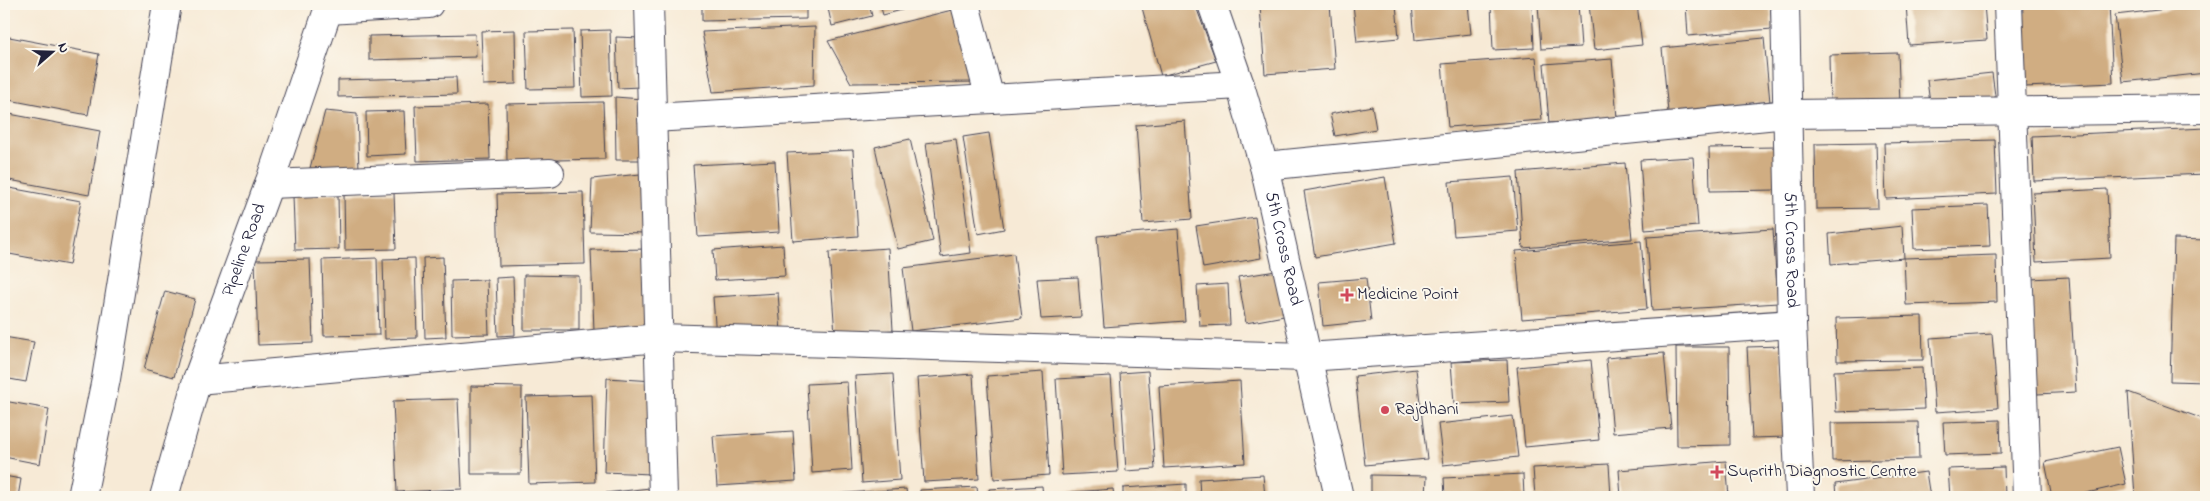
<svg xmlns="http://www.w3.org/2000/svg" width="2210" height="501" font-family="'Indie Flower',sans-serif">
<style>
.building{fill:#d0ad82}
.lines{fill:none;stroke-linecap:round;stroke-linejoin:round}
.street-casing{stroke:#424052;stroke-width:30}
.secondary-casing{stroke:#424052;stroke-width:30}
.street{stroke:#fff;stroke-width:28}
.secondary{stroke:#fff;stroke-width:28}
.poi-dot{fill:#d1495b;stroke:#fbf7ec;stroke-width:2}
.labels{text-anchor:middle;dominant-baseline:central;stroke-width:4;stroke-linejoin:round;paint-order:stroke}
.street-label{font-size:18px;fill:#22223b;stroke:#fbf7ec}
.poi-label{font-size:18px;fill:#22223b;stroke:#fbf7ec;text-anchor:start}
</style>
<rect width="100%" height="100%" fill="#fbf7ec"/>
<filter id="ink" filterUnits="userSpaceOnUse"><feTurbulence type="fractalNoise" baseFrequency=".02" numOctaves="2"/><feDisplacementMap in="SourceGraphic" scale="10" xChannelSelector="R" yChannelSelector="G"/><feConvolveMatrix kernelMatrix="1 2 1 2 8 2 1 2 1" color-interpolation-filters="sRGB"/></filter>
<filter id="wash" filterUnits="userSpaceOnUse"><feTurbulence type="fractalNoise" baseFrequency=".0096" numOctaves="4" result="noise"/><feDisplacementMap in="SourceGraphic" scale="20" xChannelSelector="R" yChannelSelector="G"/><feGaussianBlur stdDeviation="1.12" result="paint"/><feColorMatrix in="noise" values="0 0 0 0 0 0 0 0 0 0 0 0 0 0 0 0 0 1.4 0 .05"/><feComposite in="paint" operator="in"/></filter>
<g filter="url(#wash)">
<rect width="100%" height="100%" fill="#f7ead6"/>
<g id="blocks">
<!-- building -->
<path class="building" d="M702,4H806V19L702,21Z
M827,4H869L872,16L832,26Z
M880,4H924L883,15Z
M1141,4H1195L1216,61L1161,76Z
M1290,4H1330L1335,69L1265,74L1260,6Z
M1353,4H1396L1399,38L1357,42Z
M1412,4H1468L1471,34L1415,40Z
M1491,4H1532L1534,48L1493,50Z
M1538,4H1578L1581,47L1541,49Z
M1589,4H1637L1642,45L1594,50Z
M1686,4H1770L1772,29L1688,36Z
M1906,4H1984L1987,40L1909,45Z
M2021,4H2109L2113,83L2025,87Z
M2201,5L2206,49V73L2123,82L2115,15Z
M960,8L978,82L851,83L828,41Z
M815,27L814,85L713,92L702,32Z
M515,30L516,84L483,85L481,31Z
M573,30L575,88L528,89L526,31Z
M610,30L612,96L582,97L580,31Z
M475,34L476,57L369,60V36Z
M4,36L99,54L88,115L4,99Z
M616,37L640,38V87L618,88Z
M1764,38L1770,102L1668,112L1662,48Z
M1898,53L1900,104L1830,106L1829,55Z
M1536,57L1542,120L1448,127L1442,64Z
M1612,59L1617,118L1549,123L1544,64Z
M1992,73L1996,103L1931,111L1927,80Z
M456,77L457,94L338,97V80Z
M615,97L642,99L646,160H616Z
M603,102L605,159L507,161L506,104Z
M488,104L490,159L417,161L415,106Z
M1372,106L1376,129L1335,136L1330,114Z
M325,111L357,114L359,170L310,168Z
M404,111L406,154L367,156L366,112Z
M4,113L100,131L89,195L4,179Z
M1185,121L1192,219L1143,223L1136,125Z
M2206,128V174L2034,181L2032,136Z
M989,133L1004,229L978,234L963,137Z
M910,139L933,241L898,249L875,147Z
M956,139L971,253L941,257L926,143Z
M1995,140L1997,194L1886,199L1884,143Z
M1876,143L1878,208L1816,209L1815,144Z
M1776,147L1777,190L1710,191L1709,148Z
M853,150L858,236L793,241L787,153Z
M1693,157L1698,226L1645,230L1640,160Z
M775,161L779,232L698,237L693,165Z
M1625,163L1632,239L1523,248L1518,172Z
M650,173L649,233L590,232L592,179Z
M1385,177L1396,243L1315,257L1304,191Z
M1513,177L1518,231L1454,236L1449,182Z
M4,187L81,201L69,265L4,253Z
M2107,189L2110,258L2036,262L2033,193Z
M583,192L585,264L499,266L497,194Z
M394,193L396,249L345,250L344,194Z
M338,194L339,249L295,250L293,196Z
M1988,205L1990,246L1914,249L1912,208Z
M1255,217L1261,258L1203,268L1196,226Z
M1902,226L1904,258L1831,264L1829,234Z
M1178,229L1185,321L1104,327L1097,236Z
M1773,229L1778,303L1652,311L1647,237Z
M2174,239L2206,240V382L2170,381Z
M1641,241L1647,309L1522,319L1516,251Z
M783,245L785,276L715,280L713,250Z
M888,248L893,330L835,334L829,252Z
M649,249L651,330L594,331L591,250Z
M1014,254L1022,318L911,331L903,268Z
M1996,255L1997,302L1906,305L1904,258Z
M443,257L446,337L425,338L423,258Z
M377,258L379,335L324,336L322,260Z
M415,258L417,338L385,339L383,259Z
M310,259L313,343L258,345L255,260Z
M1276,271L1284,316L1246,323L1238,277Z
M524,275L579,276V330H524Z
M513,277L515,335L498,336L496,278Z
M1078,277L1081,317L1041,319L1037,279Z
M2069,277L2076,392L2037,394L2031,279Z
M1366,278L1371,321L1323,326L1319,282Z
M487,280L489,334L452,335L451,281Z
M1228,284L1230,325L1200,326L1197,286Z
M165,291L195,299L174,377L144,369Z
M778,293L781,332L716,337L713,297Z
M1922,316L1923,360L1837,361L1836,318Z
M1992,334L1998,408L1935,412L1930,338Z
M4,337L34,342L26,382L4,378Z
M1782,346L1787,437L1752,438L1747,347Z
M1676,347H1729L1730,445L1677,446Z
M1664,353L1671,428L1613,433L1606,358Z
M1507,360L1509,402L1454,404L1451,362Z
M1591,360L1599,440L1525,447L1517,367Z
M1922,368L1924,409L1836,412L1834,371Z
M1416,369L1427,459L1365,465L1355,376Z
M1148,371L1155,469L1126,471L1120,373Z
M1043,372L1049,475L994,479L987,376Z
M893,374L900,480L862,483L855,376Z
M973,374L979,479L924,482L917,378Z
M1111,376L1118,472L1062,475L1056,379Z
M607,378L654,381L651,474L604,472Z
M1240,381L1245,463L1164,468L1159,386Z
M847,382L852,470L812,473L807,384Z
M471,386L522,387L521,474H471Z
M2128,392L2206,420V497H2135Z
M592,395L595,482L529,484L526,397Z
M458,399L462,489L397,492L393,401Z
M4,401L49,409L40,464L4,457Z
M1513,416L1518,457L1443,465L1438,424Z
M2000,420L2001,453L1945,455L1943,422Z
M1918,422L1919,459L1832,461L1831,423Z
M793,431L796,481L717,486L713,436Z
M2118,447L2126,484L2069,497H2052L2045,462Z
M1726,461L1729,497H1621L1619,470Z
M1609,464L1611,497H1535L1533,468Z
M2004,467L2005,497H1950L1948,469Z
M1926,472L1930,497H1836L1835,484Z
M1523,474L1524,497H1445L1444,478Z
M1263,475L1265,497H1200L1199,479Z
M1371,475L1427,476L1426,497H1371Z
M4,476L21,479L18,497H4Z
M1186,484V497H1123V488Z
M1042,486L1043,497H990L989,489Z
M977,487L978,497H920V490Z
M650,488L651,497H597L596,494Z
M906,489L907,497H803V496Z
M1113,489L1114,497H1060V493Z
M552,495H588V497H552Z"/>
</g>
</g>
<g filter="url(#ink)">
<use href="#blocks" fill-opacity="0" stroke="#424052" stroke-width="1"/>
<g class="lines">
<defs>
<g id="street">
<path d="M649,4L663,497"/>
<path d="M965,4L990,99"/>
<path id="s1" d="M1785,4L1792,324L1800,497"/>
<path d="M2008,4L2027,497"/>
<path d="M328,10L429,4"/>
<path d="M652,118L1240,85"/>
<path d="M1264,166L1788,114L2206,109"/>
<path d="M269,184L550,173"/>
<path d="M197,380L659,338L1307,357L1792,324"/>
<path d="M82,497L106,379L167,4"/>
</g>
<g id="secondary">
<path id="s2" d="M1212,4L1240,85L1264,166L1339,497"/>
<path id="s3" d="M164,497L197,380L269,184L330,4"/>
</g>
</defs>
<!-- street casing -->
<use href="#street" class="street-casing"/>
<!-- secondary casing -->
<use href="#secondary" class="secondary-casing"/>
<!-- street -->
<use href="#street" class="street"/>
<!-- secondary -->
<use href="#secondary" class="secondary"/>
</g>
</g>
<!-- markers -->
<g class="poi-dot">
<path d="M1344.5 287.5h5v5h5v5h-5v5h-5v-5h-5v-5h5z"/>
<circle cx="1385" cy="410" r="5"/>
<path d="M1714.5 464.5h5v5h5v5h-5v5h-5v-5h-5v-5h5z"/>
</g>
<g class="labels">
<!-- street labels -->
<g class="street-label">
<text stroke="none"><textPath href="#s2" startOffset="255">5th Cross Road</textPath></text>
<text stroke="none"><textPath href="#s3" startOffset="260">Pipeline Road</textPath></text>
<text stroke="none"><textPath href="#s1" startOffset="246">5th Cross Road</textPath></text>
</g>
<!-- poi labels -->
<g class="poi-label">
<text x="1357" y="295">Medicine Point</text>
<text x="1395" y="410">Rajdhani</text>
<text x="1727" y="472">Suprith Diagnostic Centre</text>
</g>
</g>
<!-- margin -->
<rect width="2210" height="501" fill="none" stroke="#fbf7ec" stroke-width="20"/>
<!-- north arrow -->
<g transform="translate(52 52) rotate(70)" stroke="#fbf7ec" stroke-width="4" paint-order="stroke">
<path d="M0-4L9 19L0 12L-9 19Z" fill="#22223b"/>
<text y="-8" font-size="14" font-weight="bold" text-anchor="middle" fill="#22223b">N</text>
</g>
</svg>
